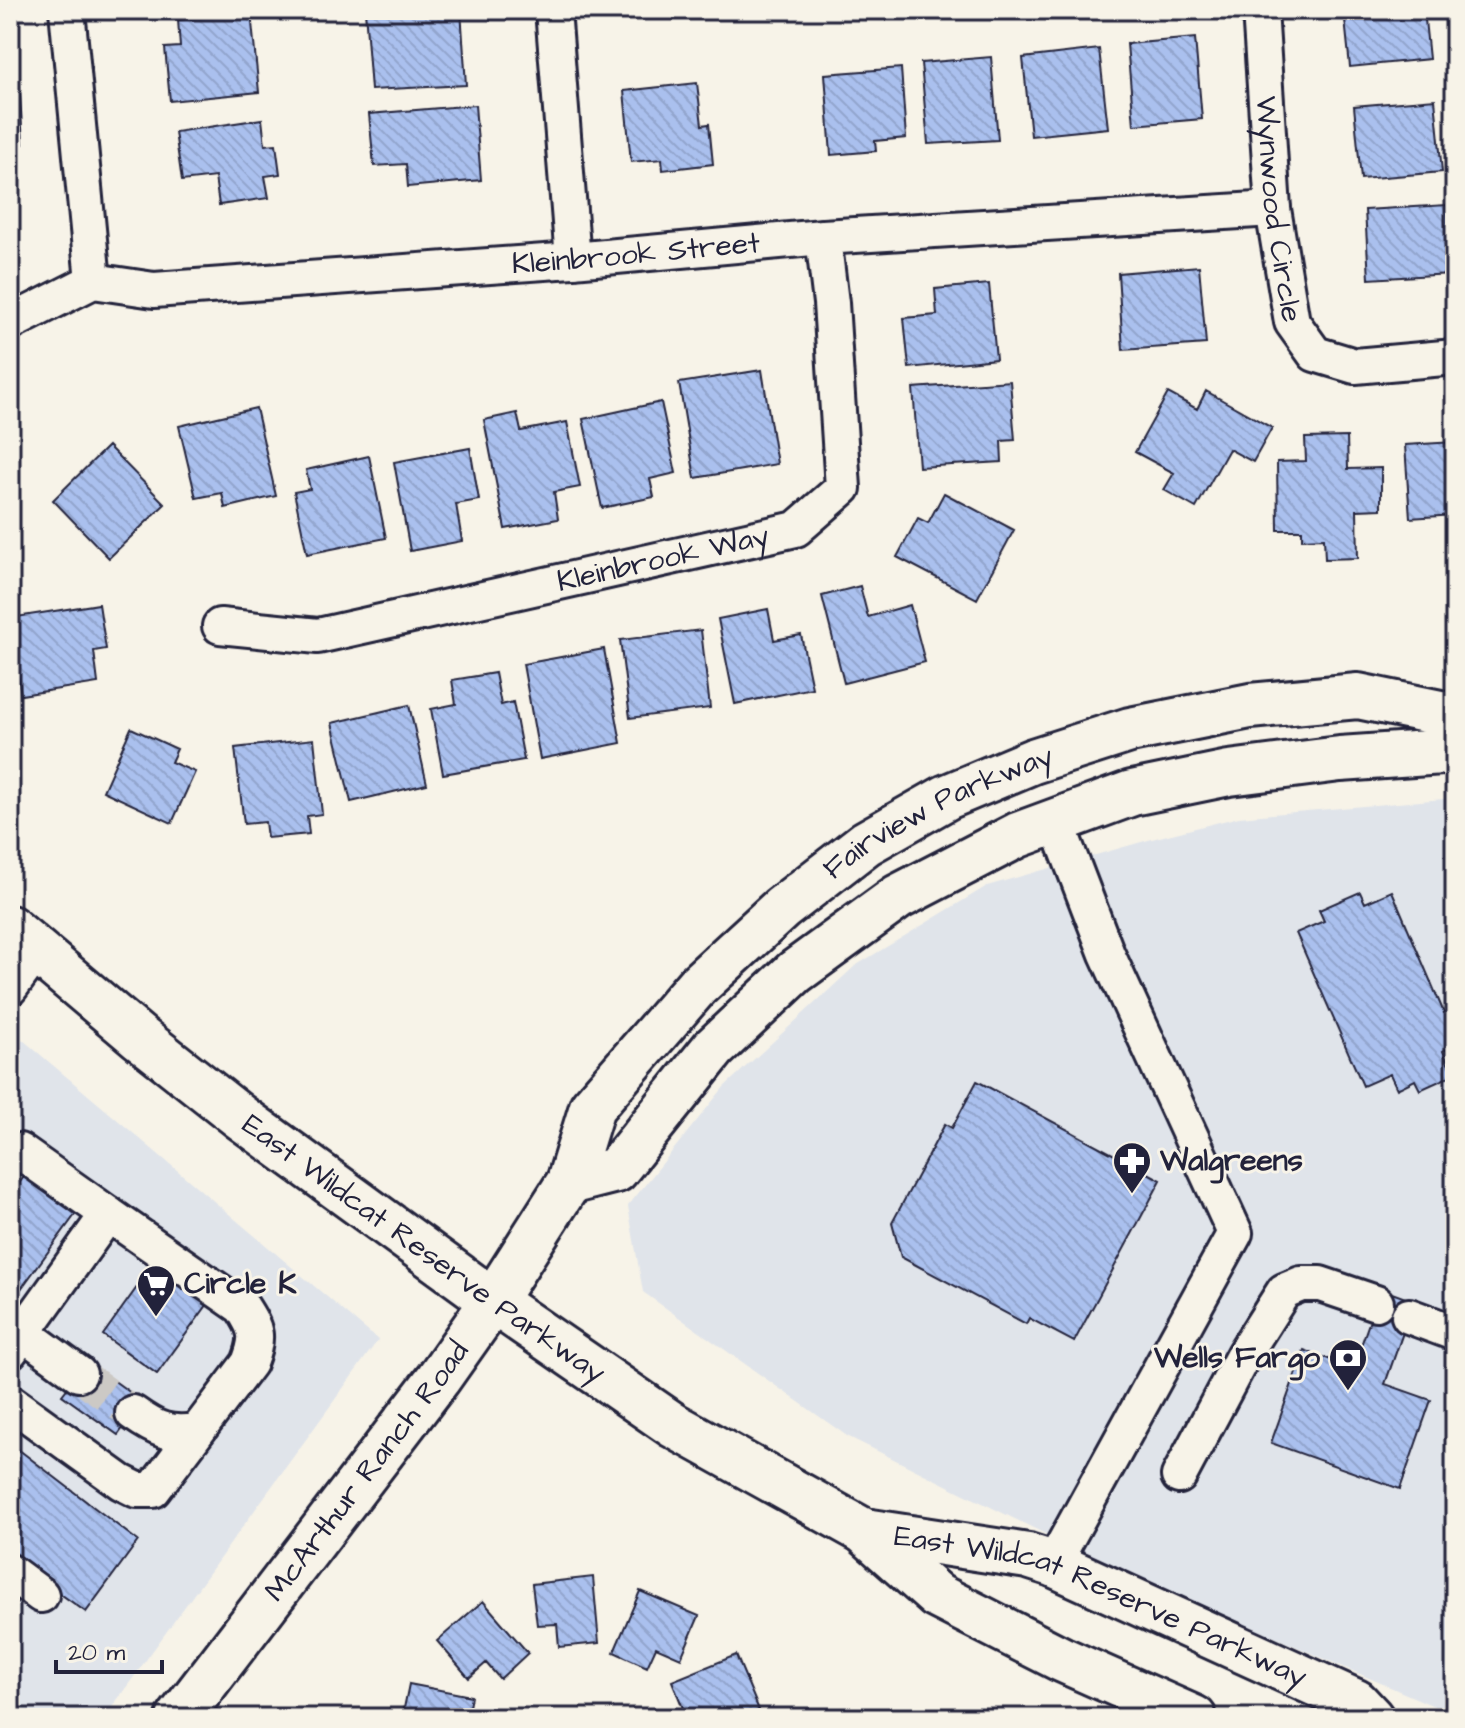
<svg xmlns="http://www.w3.org/2000/svg" width="1465" height="1728" font-family="'Architects Daughter',sans-serif">
<style>
.built{fill:#e0e4ea}
.building{fill:url(#building-back-hatch);stroke:#22223b;stroke-width:2}
.lines{fill:none;stroke-linecap:round;stroke-linejoin:round}
.minor-tunnel{stroke:#ccc9c5;stroke-width:34;stroke-dasharray:34 17;stroke-linecap:butt}
.minor-casing{stroke:#22223b;stroke-width:40}
.major-casing{stroke:#22223b;stroke-width:50}
.minor{stroke:#f7f3e8;stroke-width:34}
.major{stroke:#f7f3e8;stroke-width:44}
.labels{text-anchor:middle;dominant-baseline:central;stroke-width:6;stroke-linejoin:round;paint-order:stroke}
.street-label{font-size:30px;fill:#22223b;stroke:#f7f3e8}
.poi-label{font-size:30px;font-weight:bold;fill:#22223b;stroke:#f7f3e8;text-anchor:start}
</style>
<defs>
<pattern id="building-back-hatch" width="6" height="6" patternUnits="userSpaceOnUse" patternTransform="scale(2)"><rect width="6" height="6" fill="#aac0ee"/><path d="M-1 5l2 2M0 0l6 6M5-1l2 2" fill="none" stroke="#92a5cd"/></pattern>
</defs>
<rect width="100%" height="100%" fill="#f7f3e8"/>
<filter id="ink" filterUnits="userSpaceOnUse"><feTurbulence type="fractalNoise" baseFrequency=".0125" numOctaves="2"/><feDisplacementMap in="SourceGraphic" scale="16" xChannelSelector="R" yChannelSelector="G"/><feConvolveMatrix kernelMatrix="1 2 1 2 8 2 1 2 1" color-interpolation-filters="sRGB"/></filter>
<g filter="url(#ink)">
<!-- built -->
<path class="built" d="M1455,798V1715L1116,1569L847,1436L643,1292L628,1206L724,1087L855,966L987,886L1152,839L1239,817Z
M10,1029L378,1340L104,1718H10Z"/>
<!-- building -->
<path class="building" d="M365,10H461L466,85L371,90Z
M1344,10H1424L1429,59L1350,67Z
M251,13L259,92L170,101L165,48L180,47L178,20Z
M1195,38L1202,119L1134,125L1127,44Z
M1099,49L1108,128L1031,136L1023,58Z
M991,57L998,140L928,144L921,63Z
M901,68L906,138L875,141L876,151L831,155L825,74Z
M19,78L23,144L10,145V79Z
M697,83L702,125L709,124L713,164L663,170L662,159L631,162L624,91Z
M1435,99L1442,172L1361,179L1354,106Z
M475,105L481,180L408,187L406,164L374,166L369,114Z
M262,119L265,145L276,144L280,174L265,176L269,198L219,205L215,177L182,181L175,132Z
M1447,205L1450,274L1369,279L1365,210Z
M1199,266L1206,344L1123,350L1118,273Z
M989,284L996,359L909,368L904,318L937,315L935,289Z
M762,370L777,464L695,478L679,383Z
M1010,381L1015,440L1001,441L1002,462L919,467L913,388Z
M1206,391L1272,428L1253,462L1229,449L1196,508L1164,490L1174,473L1135,452L1168,393L1197,409Z
M661,402L676,473L650,479L654,497L602,508L583,419Z
M256,408L276,496L225,508L222,493L196,498L179,426Z
M517,413L521,431L567,422L580,487L554,492L558,519L505,529L484,420Z
M1347,437L1348,469L1381,468V509L1357,510L1358,558L1325,559L1324,538L1302,539V530H1278L1277,462L1306,461L1305,438Z
M1455,442V515L1410,518L1405,445Z
M108,446L165,504L109,558L53,500Z
M470,448L479,500L456,504L462,541L410,551L394,462Z
M369,456L386,538L307,554L294,492L310,489L306,470Z
M944,493L1014,530L977,599L897,557L918,518L928,523Z
M860,586L868,617L910,605L925,662L844,683L822,596Z
M99,604L106,649L94,651L98,683L21,695L10,618Z
M768,609L774,640L801,635L812,688L735,704L718,619Z
M701,630L710,708L630,718L620,640Z
M604,649L621,743L540,759L523,664Z
M495,673L501,705L513,702L524,760L443,774L431,709L456,704L452,680Z
M409,705L427,784L351,802L332,723Z
M131,728L177,749L171,762L195,772L172,823L103,791Z
M314,739L322,814L307,816L309,834L267,838L265,822L244,824L235,748Z
M1392,891L1444,1013L1455,1008V1045L1443,1051L1453,1075L1420,1090L1415,1080L1397,1089L1390,1074L1363,1086L1296,933L1324,921L1319,910L1360,892L1365,903Z
M977,1081L1161,1180L1074,1342L1029,1318L1026,1324L901,1257L892,1223L945,1124L952,1128Z
M28,1171L80,1208L10,1304V1196Z
M155,1262L210,1301L157,1374L103,1335Z
M1381,1289L1414,1301L1385,1384L1431,1400L1400,1489L1271,1443L1304,1350L1353,1368Z
M88,1362L142,1401L118,1435L62,1395Z
M10,1443L138,1541L86,1612L10,1558Z
M593,1577L599,1643L559,1647L557,1624L537,1625L532,1584Z
M640,1591L699,1616L681,1658L656,1647L647,1667L614,1652Z
M483,1601L528,1653L500,1679L486,1663L469,1678L437,1641Z
M736,1655L759,1710L741,1718H702L700,1715L687,1718L672,1681Z
M409,1684L471,1696L467,1718H402Z"/>
<g class="lines">
<!-- minor-tunnel -->
<path class="minor-tunnel" d="M79,1374L133,1413"/>
<defs>
<g id="minor">
<path d="M67,10L93,281"/>
<path d="M553,10L573,260"/>
<path id="s1" d="M1260,10L1273,209L1292,322L1315,354L1355,366L1455,357"/>
<path id="s2" d="M10,323L93,281L154,290L573,260L823,237L1273,209"/>
<path id="s3" d="M220,626L318,636L796,529L843,488L831,303L823,237"/>
<path d="M10,988L38,950"/>
<path d="M10,1157L19,1151L108,1214L10,1351"/>
<path d="M1409,1316L1455,1333"/>
<path d="M23,1333L79,1374"/>
<path d="M10,1402L121,1482L137,1490H153L249,1363C259,1337 257,1330 242,1307L108,1214"/>
<path d="M133,1413C157,1430 168,1435 197,1431"/>
<path d="M1179,1476L1244,1354L1284,1291L1301,1284H1320L1376,1303"/>
<path d="M1053,1564L1235,1233L1107,954L1056,821"/>
<path d="M10,1572L41,1595"/>
</g>
<g id="major">
<path id="s4" d="M10,928L139,1037L239,1116L493,1301L673,1425L864,1531L937,1596L1061,1659L1194,1718"/>
<path d="M569,1182L616,1170L714,1048L795,972L898,897L1018,835L1132,793L1229,773L1340,759L1443,752L1455,743"/>
<path id="s5" d="M864,1531L1028,1556L1053,1564L1356,1702L1371,1718"/>
<path id="s6" d="M179,1718L438,1379L493,1301L569,1182L592,1107L697,986L782,908L866,843L947,797L1033,761L1130,730L1250,706L1358,696L1455,716"/>
</g>
</defs>
<!-- minor casing -->
<use href="#minor" class="minor-casing"/>
<!-- major casing -->
<use href="#major" class="major-casing"/>
<!-- minor -->
<use href="#minor" class="minor"/>
<!-- major -->
<use href="#major" class="major"/>
</g>
</g>
<!-- icons -->
<defs>
<symbol id="pharmacy-pin" viewBox="-11 -11 22 30"><path d="M0 17L-7.5 6A9.5 9.5 0 1 1 7.5 6Z" fill="#22223b" stroke="#f7f3e8"/><path d="M-2-6h4v4h4v4h-4v4h-4v-4h-4v-4h4Z" fill="#fff"/></symbol>
<symbol id="supermarket-pin" viewBox="-11 -11 22 30"><path d="M0 17L-7.5 6A9.5 9.5 0 1 1 7.5 6Z" fill="#22223b" stroke="#f7f3e8"/><path d="M-6-5.5h2.5l.6 2H6L4.5 2H-2.5L-4.4-4H-6ZM-1.5 3.2a1.3 1.3 0 1 0 .1 0ZM3 3.2a1.3 1.3 0 1 0 .1 0Z" fill="#fff"/></symbol>
<symbol id="bank-pin" viewBox="-11 -11 22 30"><path d="M0 17L-7.5 6A9.5 9.5 0 1 1 7.5 6Z" fill="#22223b" stroke="#f7f3e8"/><path d="M-6-4H6V4H-6ZM0-2.3a2.3 2.3 0 1 0 0 4.6a2.3 2.3 0 1 0 0-4.6Z" fill="#fff"/></symbol>
</defs>
<g fill-rule="evenodd">
<use href="#pharmacy-pin" x="1110" y="1139" width="44" height="60"/>
<use href="#supermarket-pin" x="134" y="1262" width="44" height="60"/>
<use href="#bank-pin" x="1326" y="1336" width="44" height="60"/>
</g>
<g class="labels">
<!-- street labels -->
<g class="street-label">
<text stroke="none"><textPath href="#s1" startOffset="200">Wynwood Circle</textPath></text>
<text stroke="none"><textPath href="#s2" startOffset="638">Kleinbrook Street</textPath></text>
<text stroke="none"><textPath href="#s3" startOffset="452">Kleinbrook Way</textPath></text>
<text stroke="none"><textPath href="#s6" startOffset="1202">Fairview Parkway</textPath></text>
<text stroke="none"><textPath href="#s4" startOffset="524">East Wildcat Reserve Parkway</textPath></text>
<text stroke="none"><textPath href="#s6" startOffset="310">McArthur Ranch Road</textPath></text>
<text stroke="none"><textPath href="#s5" startOffset="250">East Wildcat Reserve Parkway</textPath></text>
</g>
<!-- poi labels -->
<g class="poi-label">
<text x="1160" y="1161">Walgreens</text>
<text x="184" y="1284">Circle K</text>
<text x="1320" y="1358" text-anchor="end">Wells Fargo</text>
</g>
</g>
<!-- margin -->
<rect width="1465" height="1728" fill="none" stroke="#f7f3e8" stroke-width="40"/>
<rect x="20" y="20" width="1425" height="1688" fill="none" stroke="#22223b" stroke-width="3" filter="url(#ink)"/>
<!-- scale -->
<path d="M56 1660v12h106v-12" fill="none" stroke="#22223b" stroke-width="4"/>
<text x="68" y="1660" font-size="24" fill="#22223b" stroke="#f7f3e8" stroke-width="6" paint-order="stroke">20 m</text>
</svg>
